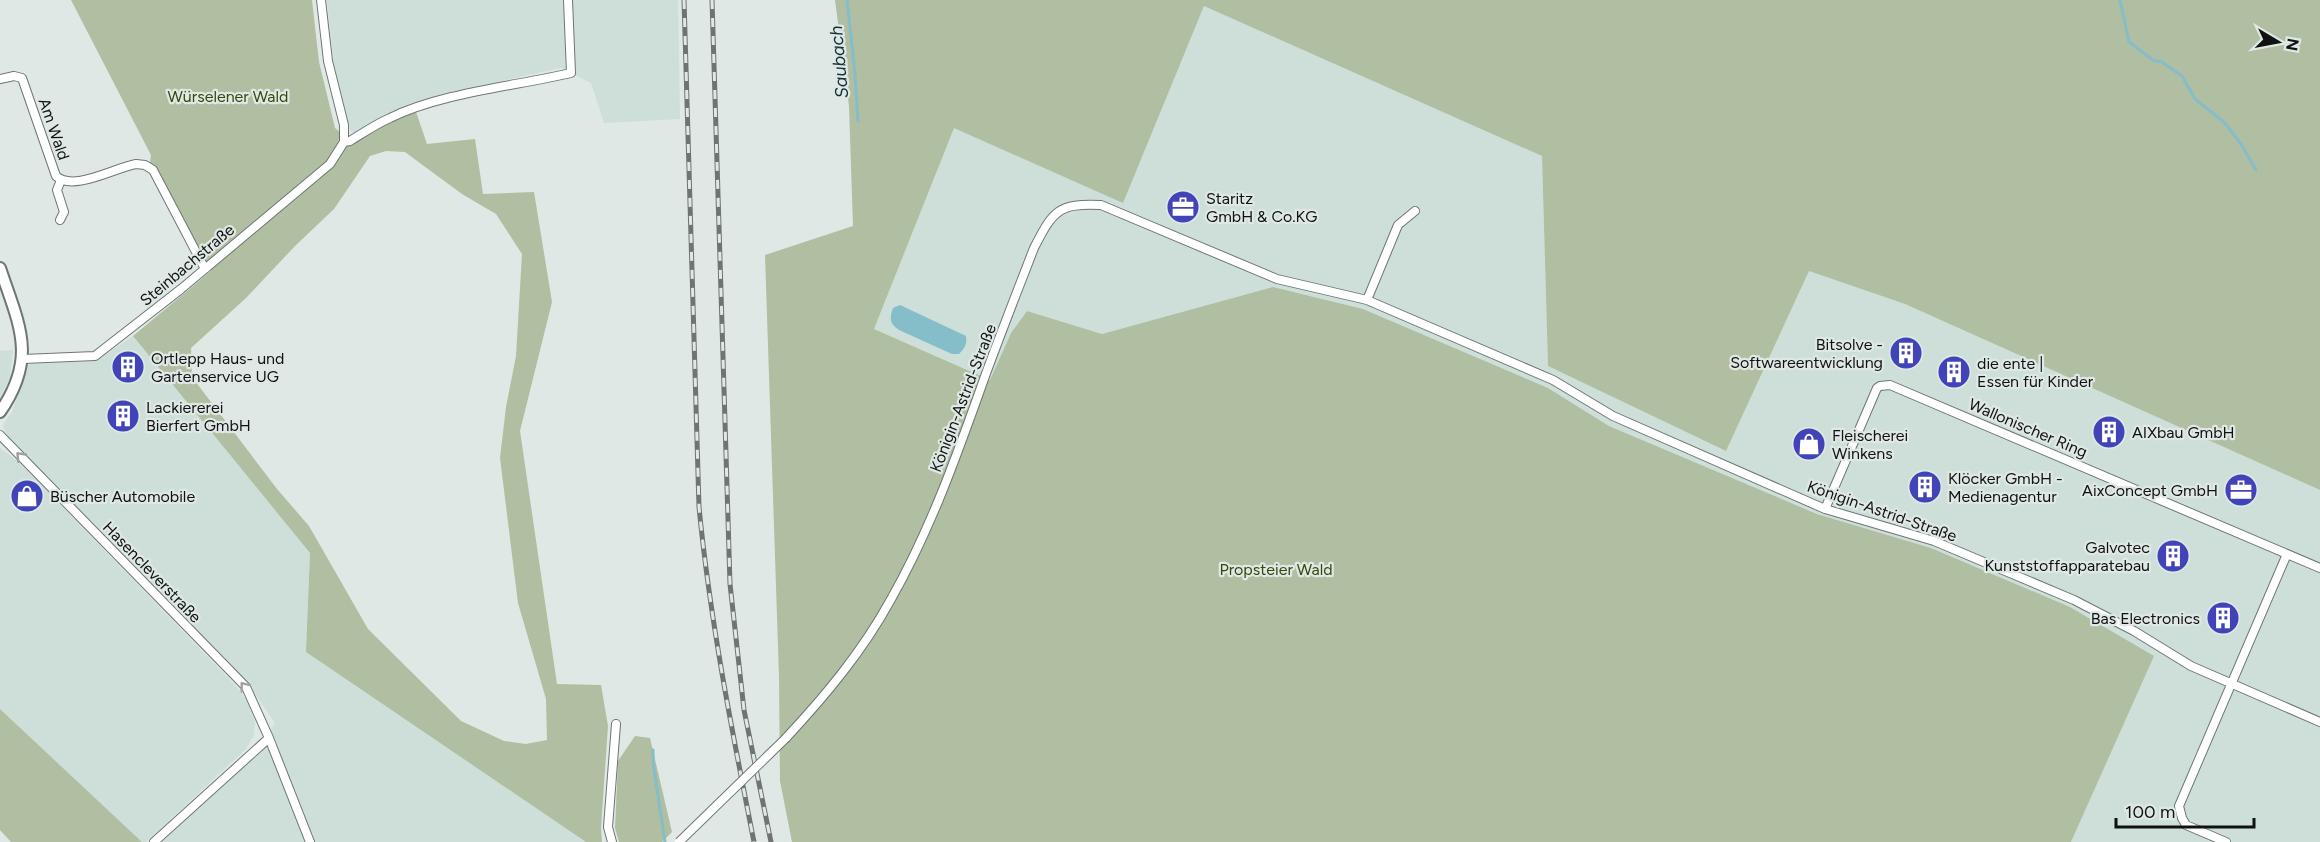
<svg xmlns="http://www.w3.org/2000/svg" width="2320" height="842" font-family="Figtree,sans-serif">
<style>
.built{fill:#cddfd8}
.green{fill:#b0bea1;fill-rule:evenodd}
.water{fill:#85bdc9}
.lines{fill:none;stroke-linecap:round;stroke-linejoin:round}
.stream{stroke:#85bdc9;stroke-width:3}
.minor-casing{stroke:#6e7673;stroke-width:10}
.secondary-casing{stroke:#6e7673;stroke-width:14}
.minor{stroke:#fff;stroke-width:8}
.secondary{stroke:#fff;stroke-width:10}
.rail-casing{stroke:#6f7472;stroke-width:5}
.rail{stroke:#dfe8e4;stroke-width:3;stroke-dasharray:9;stroke-linecap:butt}
.minor-bridge-casing{stroke:#6e7673;stroke-width:10;stroke-linecap:butt}
.minor-bridge{stroke:#fff;stroke-width:8}
.oneway{stroke:#9fa0a0}
.labels{text-anchor:middle;dominant-baseline:central;stroke-width:4.5;stroke-linejoin:round;paint-order:stroke}
.park-label{font-size:16px;fill:#324908;stroke:#dfe8e4}
.street-label{font-size:16px;fill:#0f1211;stroke:#dfe8e4}
.poi-label{font-size:16px;fill:#0f1211;stroke:#dfe8e4;text-anchor:start}
.water-label{font-size:18px;font-style:italic;fill:#143137;stroke:#dfe8e4}
</style>
<rect width="100%" height="100%" fill="#dfe8e4"/>
<!-- built -->
<path class="built" d="M327,0H678L680,119L604,123L591,83L561,68L442,94L413,103L386,114L356,133L352,132L350,129L333,60Z
M1204,6L1542,156L1548,366L1726,451L1809,271L1905,304L2320,490V842H2071L2153,656L2070,607L1931,548L1817,514L1609,426L1548,388L1363,309L1273,287L1102,334L1027,311L1011,333L991,380L874,329L954,127L1123,202Z
M133,336L310,553L306,652L586,842H162L253,757L275,723L244,678L26,457L11,441L2,426L12,412L29,364L96,361Z
M13,350L10,377L0,398V351Z
M0,448L18,461L236,686L249,703L255,722L254,735L245,750L146,842H142L0,709Z"/>
<!-- green -->
<path class="green" d="M71,0H312L319,62L335,128L353,143L391,121L416,112L427,144L475,139L483,194L534,192L552,302L520,431L557,684L601,685L608,726L601,828L602,842H586L306,652L310,553L133,336L211,271L201,258L155,168L150,163L151,155ZM386,151L405,152L462,194L496,214L522,254L516,356L506,407L500,458L518,603L546,699L547,740L526,744L504,741L461,721L368,629L309,526L277,489L192,377L191,348L246,298L295,246L334,209L370,156Z
M835,0H2320V490L1905,304L1809,271L1726,451L1548,366L1542,156L1204,6L1123,203L954,128L874,329L990,380L1011,333L1027,311L1102,334L1273,287L1363,309L1548,388L1609,426L1817,514L1931,548L2070,607L2154,656L2071,842H792L780,781L779,677L765,255L853,226L849,106Z
M0,709L142,842H11L0,830Z
M635,736L650,738L672,832L662,842H619L615,828L618,761Z"/>
<!-- water -->
<path class="water" d="M900,305L966,336C967,344 965,348 959,354H952L899,330C890,324 889,319 893,308Z"/>
<g class="lines">
<!-- stream -->
<path class="stream" d="M847,0L855,74L858,121
M2120,0L2129,42L2153,60L2162,62L2182,76L2195,99L2224,122L2241,144L2256,170
M653,750V762L665,842"/>
<defs>
<path id="minor" d="M0,79L14,76L22,78L56,176C73,192 114,168 136,164L145,165L153,170L205,269
M344,142L350,141C363,133 376,124 390,118C441,93 515,86 571,73L568,0
M60,220L64,212L57,190L61,180
M1367,300L1398,225L1415,211
M23,359L95,356L181,289L330,164L344,142V125L328,61L321,0
M0,435L246,687L269,738
M1825,509L1877,388L1880,386L1890,385L2320,568
M786,738C825,696 862,652 890,601C930,531 957,455 984,379C1000,335 1017,292 1034,248C1053,211 1058,203 1101,205L1277,279L1367,300L1553,380L1613,416L1825,509L1934,541L2074,600L2134,631L2191,666L2320,722
M154,842L269,738L310,842
M612,842L608,827L616,724
M2226,842L2186,825L2182,818L2179,806L2287,554"/>
<path id="secondary" d="M0,268C19,325 38,357 0,412"/>
</defs>
<!-- minor casing -->
<use href="#minor" class="minor-casing"/>
<!-- secondary casing -->
<use href="#secondary" class="secondary-casing"/>
<!-- minor -->
<use href="#minor" class="minor"/>
<!-- secondary -->
<use href="#secondary" class="secondary"/>
<defs>
<path id="rail" d="M684,0L699,507C710,620 732,731 754,842
M712,0L730,584L744,710L771,842"/>
</defs>
<!-- rail casing -->
<use href="#rail" class="rail-casing"/>
<!-- rail -->
<use href="#rail" class="rail"/>
<defs>
<path id="minor-bridge" d="M679,842L786,738"/>
</defs>
<!-- minor-bridge casing -->
<use href="#minor-bridge" class="minor-bridge-casing"/>
<!-- minor-bridge -->
<use href="#minor-bridge" class="minor-bridge"/>
</g>
<!-- one-way arrows -->
<defs><path id="oneway-chevron" d="M-2-3.5L2.5 0L-2 3.5" fill="none" stroke-width="1.6" stroke-linecap="round" stroke-linejoin="round" transform="scale(1.5)"/></defs>
<g class="oneway">
<use href="#oneway-chevron" transform="translate(20 456) rotate(-134)"/>
<use href="#oneway-chevron" transform="translate(244 686) rotate(-128)"/>
</g>
<!-- icons -->
<defs>
<symbol id="office-disc" viewBox="-11 -11 22 22"><circle r="9.5" fill="#4144b9" stroke="#dfe8e4"/><path d="M-6-3h4V-5.5h4V-3h4V5H-6ZM-1-4.5V-3h2v-1.5ZM-6 0V1H6V0Z" fill="#fff"/></symbol>
<symbol id="building-disc" viewBox="-11 -11 22 22"><circle r="9.5" fill="#4144b9" stroke="#dfe8e4"/><path d="M-4-6H4V6H1V3H-1V6H-4ZM-2.5-4.3h1.7v1.8h-1.7ZM.8-4.3h1.7v1.8H.8ZM-2.5-1h1.7V.8h-1.7ZM.8-1h1.7V.8H.8Z" fill="#fff"/></symbol>
<symbol id="shop-disc" viewBox="-11 -11 22 22"><circle r="9.5" fill="#4144b9" stroke="#dfe8e4"/><path d="M-5-2.5h2.3a2.7 3.5 0 0 1 5.4 0H5L5.5 6h-11ZM-1.5-2.5h3a1.5 2.3 0 0 0-3 0Z" fill="#fff"/></symbol>
</defs>
<g fill-rule="evenodd">
<use href="#office-disc" x="1164" y="188" width="38" height="38"/>
<use href="#building-disc" x="1887" y="334" width="38" height="38"/>
<use href="#building-disc" x="109" y="348" width="38" height="38"/>
<use href="#building-disc" x="1935" y="353" width="38" height="38"/>
<use href="#building-disc" x="104" y="397" width="38" height="38"/>
<use href="#building-disc" x="2090" y="413" width="38" height="38"/>
<use href="#shop-disc" x="1790" y="425" width="38" height="38"/>
<use href="#building-disc" x="1906" y="468" width="38" height="38"/>
<use href="#office-disc" x="2222" y="471" width="38" height="38"/>
<use href="#shop-disc" x="8" y="477" width="38" height="38"/>
<use href="#building-disc" x="2154" y="537" width="38" height="38"/>
<use href="#building-disc" x="2204" y="599" width="38" height="38"/>
</g>
<g class="labels">
<!-- park labels -->
<g class="park-label">
<text x="228" y="96">Würselener Wald</text>
<text x="1276" y="569">Propsteier Wald</text>
</g>
<!-- street labels -->
<g class="street-label">
<text transform="translate(54 129) rotate(71)">Am Wald</text>
<text transform="translate(187 265) rotate(-40)">Steinbachstraße</text>
<text transform="translate(963 398) rotate(-69)">Königin-Astrid-Straße</text>
<text transform="translate(2028 428) rotate(23)">Wallonischer Ring</text>
<text transform="translate(1882 511) rotate(19)">Königin-Astrid-Straße</text>
<text transform="translate(152 572) rotate(46)">Hasencleverstraße</text>
</g>
<!-- poi labels -->
<g class="poi-label">
<text x="1206" y="198">Staritz<tspan x="1206" dy="18">GmbH &amp; Co.KG</tspan></text>
<text x="1883" y="344" text-anchor="end">Bitsolve -<tspan x="1883" dy="18">Softwareentwicklung</tspan></text>
<text x="151" y="358">Ortlepp Haus- und<tspan x="151" dy="18">Gartenservice UG</tspan></text>
<text x="1977" y="363">die ente |<tspan x="1977" dy="18">Essen für Kinder</tspan></text>
<text x="146" y="407">Lackiererei<tspan x="146" dy="18">Bierfert GmbH</tspan></text>
<text x="2132" y="432">AIXbau GmbH</text>
<text x="1832" y="435">Fleischerei<tspan x="1832" dy="18">Winkens</tspan></text>
<text x="1948" y="478">Klöcker GmbH -<tspan x="1948" dy="18">Medienagentur</tspan></text>
<text x="2218" y="490" text-anchor="end">AixConcept GmbH</text>
<text x="50" y="496">Büscher Automobile</text>
<text x="2150" y="547" text-anchor="end">Galvotec<tspan x="2150" dy="18">Kunststoffapparatebau</tspan></text>
<text x="2200" y="618" text-anchor="end">Bas Electronics</text>
</g>
<!-- water labels -->
<g class="water-label">
<text transform="translate(839 62) rotate(-95)">Saubach</text>
</g>
</g>
<!-- north arrow -->
<g transform="translate(2278 42) rotate(100)" stroke="#dfe8e4" stroke-width="4.5" paint-order="stroke">
<path d="M0-4.5L10 22L0 15L-10 22Z" fill="#0f1211"/>
<text y="-9" font-size="16" font-weight="bold" text-anchor="middle" fill="#0f1211">N</text>
</g>
<!-- scale -->
<path d="M2116 818v9h138v-9" fill="none" stroke="#0f1211" stroke-width="3"/>
<text x="2125" y="818" font-size="18" fill="#0f1211" stroke="#dfe8e4" stroke-width="4.5" paint-order="stroke">100 m</text>
</svg>
